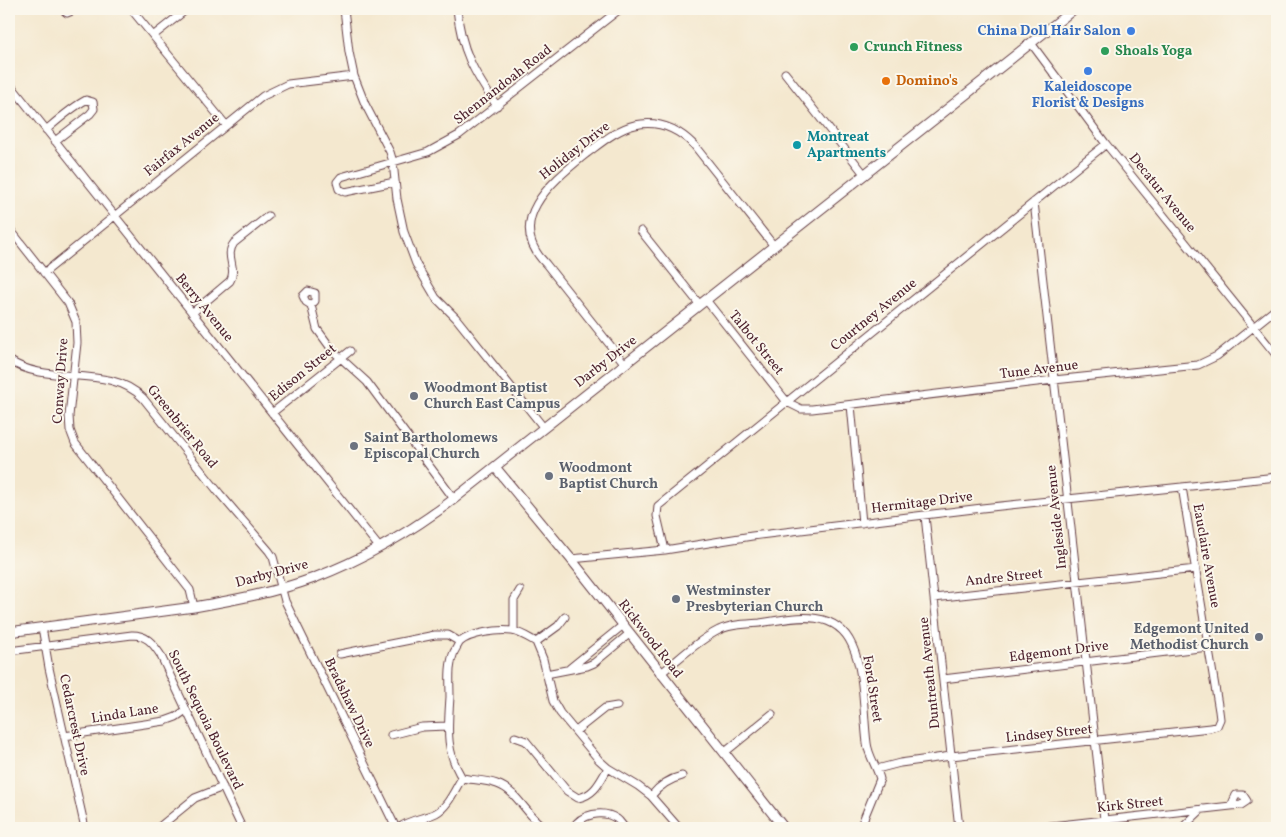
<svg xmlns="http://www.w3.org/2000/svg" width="1286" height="837" font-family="Vollkorn,serif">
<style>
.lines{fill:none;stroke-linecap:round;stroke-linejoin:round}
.minor-casing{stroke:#643d44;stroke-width:9}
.major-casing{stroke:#643d44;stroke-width:11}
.minor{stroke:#fff;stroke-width:7}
.major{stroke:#fff;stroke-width:9}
.shop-dot{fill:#3f7fe0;stroke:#fbf7ec;stroke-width:2}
.leisure-dot{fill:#2e9e5b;stroke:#fbf7ec;stroke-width:2}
.food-dot{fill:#e8710a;stroke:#fbf7ec;stroke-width:2}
.culture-dot{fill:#0f9aa8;stroke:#fbf7ec;stroke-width:2}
.worship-dot{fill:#6b7280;stroke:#fbf7ec;stroke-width:2}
.labels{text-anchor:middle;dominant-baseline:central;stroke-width:4;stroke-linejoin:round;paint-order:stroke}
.shop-label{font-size:14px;font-weight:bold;fill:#366cbe;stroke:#fbf7ec;text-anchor:end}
.leisure-label{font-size:14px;font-weight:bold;fill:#27864d;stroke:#fbf7ec;text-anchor:start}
.food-label{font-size:14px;font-weight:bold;fill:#c56008;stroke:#fbf7ec;text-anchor:start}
.street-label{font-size:14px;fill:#4a1f2b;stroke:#fbf7ec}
.culture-label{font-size:14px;font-weight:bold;fill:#0d838f;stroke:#fbf7ec;text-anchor:start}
.worship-label{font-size:14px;font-weight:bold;fill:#5b616d;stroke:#fbf7ec;text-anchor:start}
</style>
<rect width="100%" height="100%" fill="#fbf7ec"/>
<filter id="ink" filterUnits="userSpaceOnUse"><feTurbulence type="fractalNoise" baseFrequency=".02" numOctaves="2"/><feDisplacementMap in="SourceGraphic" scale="10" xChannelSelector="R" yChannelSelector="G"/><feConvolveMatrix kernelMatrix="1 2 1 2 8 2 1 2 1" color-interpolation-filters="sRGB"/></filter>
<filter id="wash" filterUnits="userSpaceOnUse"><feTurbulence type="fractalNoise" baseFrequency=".0096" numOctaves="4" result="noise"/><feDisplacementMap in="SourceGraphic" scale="20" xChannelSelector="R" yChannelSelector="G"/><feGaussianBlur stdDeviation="1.12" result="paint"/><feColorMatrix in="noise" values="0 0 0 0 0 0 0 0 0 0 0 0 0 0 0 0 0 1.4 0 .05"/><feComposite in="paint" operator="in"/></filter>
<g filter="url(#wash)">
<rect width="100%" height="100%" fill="#f4e8cf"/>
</g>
<g filter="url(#ink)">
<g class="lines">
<defs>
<path id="minor" d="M62,9L67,13L77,9
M131,9L226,125
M344,9L349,52L354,76L365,104L390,152L393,162L397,199L404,232L416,264L436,298L456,318L544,428
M457,9C461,50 474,73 497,106
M153,36L187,9
M1031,43L1106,144L1277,356
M785,73L865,175
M9,83L379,547
M46,130C59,119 71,108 86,100L93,102L94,109L90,114L55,141
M395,182L345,192L339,189L337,182L341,177L348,175L428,152L459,135L620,9
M1034,202L1105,828
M9,228L68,303L76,322L77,343L69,416L70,430L75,443L190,590L194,607
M641,231L700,305
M44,273L263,96L288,84L354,76
M308,291L315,293V301L311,305L306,302L303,296Z
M706,300L787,402L801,409H812L1054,380L1198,365L1217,356L1277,308
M311,305L317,329L333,351L367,382L454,499
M192,313L230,281C238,268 224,256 234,243L268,216
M9,360C47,387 109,363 143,398L220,494L269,551L273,557L285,601L396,828
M625,364L546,264C503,220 553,181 586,154C601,143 617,129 635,125C658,120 678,129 694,145L774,246
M851,405L862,523
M272,413L350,351
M925,516L959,828
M665,550L657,516L658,506L1106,144
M571,559L665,550L752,536L982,508L1277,477
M934,598L1196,569
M42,627L49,668L85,828
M514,631V600L520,590
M536,642L558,626L565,617
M9,651L132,635C146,635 152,642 160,654L242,828
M340,654L435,635H448L460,642
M570,668L622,626
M546,674L587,666L594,663L629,634
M660,674C679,659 697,641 719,630C730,624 747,624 760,623C792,618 835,607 852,645C865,673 863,712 867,743C868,755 877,767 880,779L860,828
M943,679L1208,647
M576,731L605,708L617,706
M391,735L422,727L447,726
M64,736L165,721L176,717L186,710
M515,737L526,741L567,791L578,798C595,795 600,781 608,768
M724,753L772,714
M877,769L900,763L951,756L1210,728L1217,726L1220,719L1219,711L1182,487
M1236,795H1243L1247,801L1241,805L1231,806Z
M651,796C660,785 669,779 682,776
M158,828L195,798L223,787
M399,828C409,819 424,819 436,813C448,807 455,789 462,778
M411,828L425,818
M545,828C527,817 518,791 497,784C486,780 473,780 462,778C445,751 448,728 450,697C450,682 448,666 454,652C456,649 458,644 460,642C470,633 499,629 512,631C520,632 529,638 536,642L543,659L553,701L560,713L599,760L608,768L638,786L651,796L679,828
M573,828C581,814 603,809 617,819C620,821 622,825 625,828
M1033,828L1231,806
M1182,828L1202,809"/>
<path id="major" d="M495,467L571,559L784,828
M9,632L194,607C234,600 276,592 314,578C364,559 412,531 454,499L1074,9"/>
</defs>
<!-- minor casing -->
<use href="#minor" class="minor-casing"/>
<!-- major casing -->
<use href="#major" class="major-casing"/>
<!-- minor -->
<use href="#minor" class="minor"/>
<!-- major -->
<use href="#major" class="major"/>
</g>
</g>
<!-- markers -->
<g class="shop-dot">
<circle cx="1131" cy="31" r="5"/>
<circle cx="1088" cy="71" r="5"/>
</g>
<g class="leisure-dot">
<circle cx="854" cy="47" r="5"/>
<circle cx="1105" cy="51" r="5"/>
</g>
<circle class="food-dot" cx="886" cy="81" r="5"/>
<circle class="culture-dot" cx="797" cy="145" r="5"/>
<g class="worship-dot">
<circle cx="414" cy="396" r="5"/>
<circle cx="354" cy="446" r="5"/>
<circle cx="549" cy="476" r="5"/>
<circle cx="676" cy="599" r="5"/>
<circle cx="1259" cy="637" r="5"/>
</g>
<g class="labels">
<!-- shop labels -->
<g class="shop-label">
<text x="1121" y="31">China Doll Hair Salon</text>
<text x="1088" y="87" text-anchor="middle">Kaleidoscope<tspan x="1088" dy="16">Florist &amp; Designs</tspan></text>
</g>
<!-- leisure labels -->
<g class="leisure-label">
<text x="864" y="47">Crunch Fitness</text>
<text x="1115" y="51">Shoals Yoga</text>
</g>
<!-- food labels -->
<g class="food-label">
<text x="896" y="81">Domino's</text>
</g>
<!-- street labels -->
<g class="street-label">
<text transform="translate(503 85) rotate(-38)">Shennandoah Road</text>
<text transform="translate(182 145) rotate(-39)">Fairfax Avenue</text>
<text transform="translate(575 151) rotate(-38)">Holiday Drive</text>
<text transform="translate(1162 193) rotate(51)">Decatur Avenue</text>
<text transform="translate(204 308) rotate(51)">Berry Avenue</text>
<text transform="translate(874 315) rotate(-39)">Courtney Avenue</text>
<text transform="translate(756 343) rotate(51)">Talbot Street</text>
<text transform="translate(606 362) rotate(-38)">Darby Drive</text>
<text transform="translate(1039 370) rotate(-7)">Tune Avenue</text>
<text transform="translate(303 373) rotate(-39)">Edison Street</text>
<text transform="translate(61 381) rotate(-86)">Conway Drive</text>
<text transform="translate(182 427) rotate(51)">Greenbrier Road</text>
<text transform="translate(922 503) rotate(-7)">Hermitage Drive</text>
<text transform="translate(1057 517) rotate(-96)">Ingleside Avenue</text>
<text transform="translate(1206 556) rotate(80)">Eauclaire Avenue</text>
<text transform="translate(272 574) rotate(-15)">Darby Drive</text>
<text transform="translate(1004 578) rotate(-6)">Andre Street</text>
<text transform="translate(650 639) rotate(52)">Rickwood Road</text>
<text transform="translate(1059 652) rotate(-7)">Edgemont Drive</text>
<text transform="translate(930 673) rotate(-96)">Duntreath Avenue</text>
<text transform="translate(872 689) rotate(81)">Ford Street</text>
<text transform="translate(349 703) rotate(64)">Bradshaw Drive</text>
<text transform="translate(125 714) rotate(-9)">Linda Lane</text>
<text transform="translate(205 720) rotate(64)">South Sequoia Boulevard</text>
<text transform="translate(74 725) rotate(78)">Cedarcrest Drive</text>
<text transform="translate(1049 734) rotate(-6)">Lindsey Street</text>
<text transform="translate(1130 805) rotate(-6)">Kirk Street</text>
</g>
<!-- culture labels -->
<g class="culture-label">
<text x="807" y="137">Montreat<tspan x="807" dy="16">Apartments</tspan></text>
</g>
<!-- worship labels -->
<g class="worship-label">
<text x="424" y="388">Woodmont Baptist<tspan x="424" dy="16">Church East Campus</tspan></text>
<text x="364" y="438">Saint Bartholomews<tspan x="364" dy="16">Episcopal Church</tspan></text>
<text x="559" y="468">Woodmont<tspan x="559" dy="16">Baptist Church</tspan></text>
<text x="686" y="591">Westminster<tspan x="686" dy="16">Presbyterian Church</tspan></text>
<text x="1249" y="629" text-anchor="end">Edgemont United<tspan x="1249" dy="16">Methodist Church</tspan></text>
</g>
</g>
<!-- margin -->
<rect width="1286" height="837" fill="none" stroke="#fbf7ec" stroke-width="30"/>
</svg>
